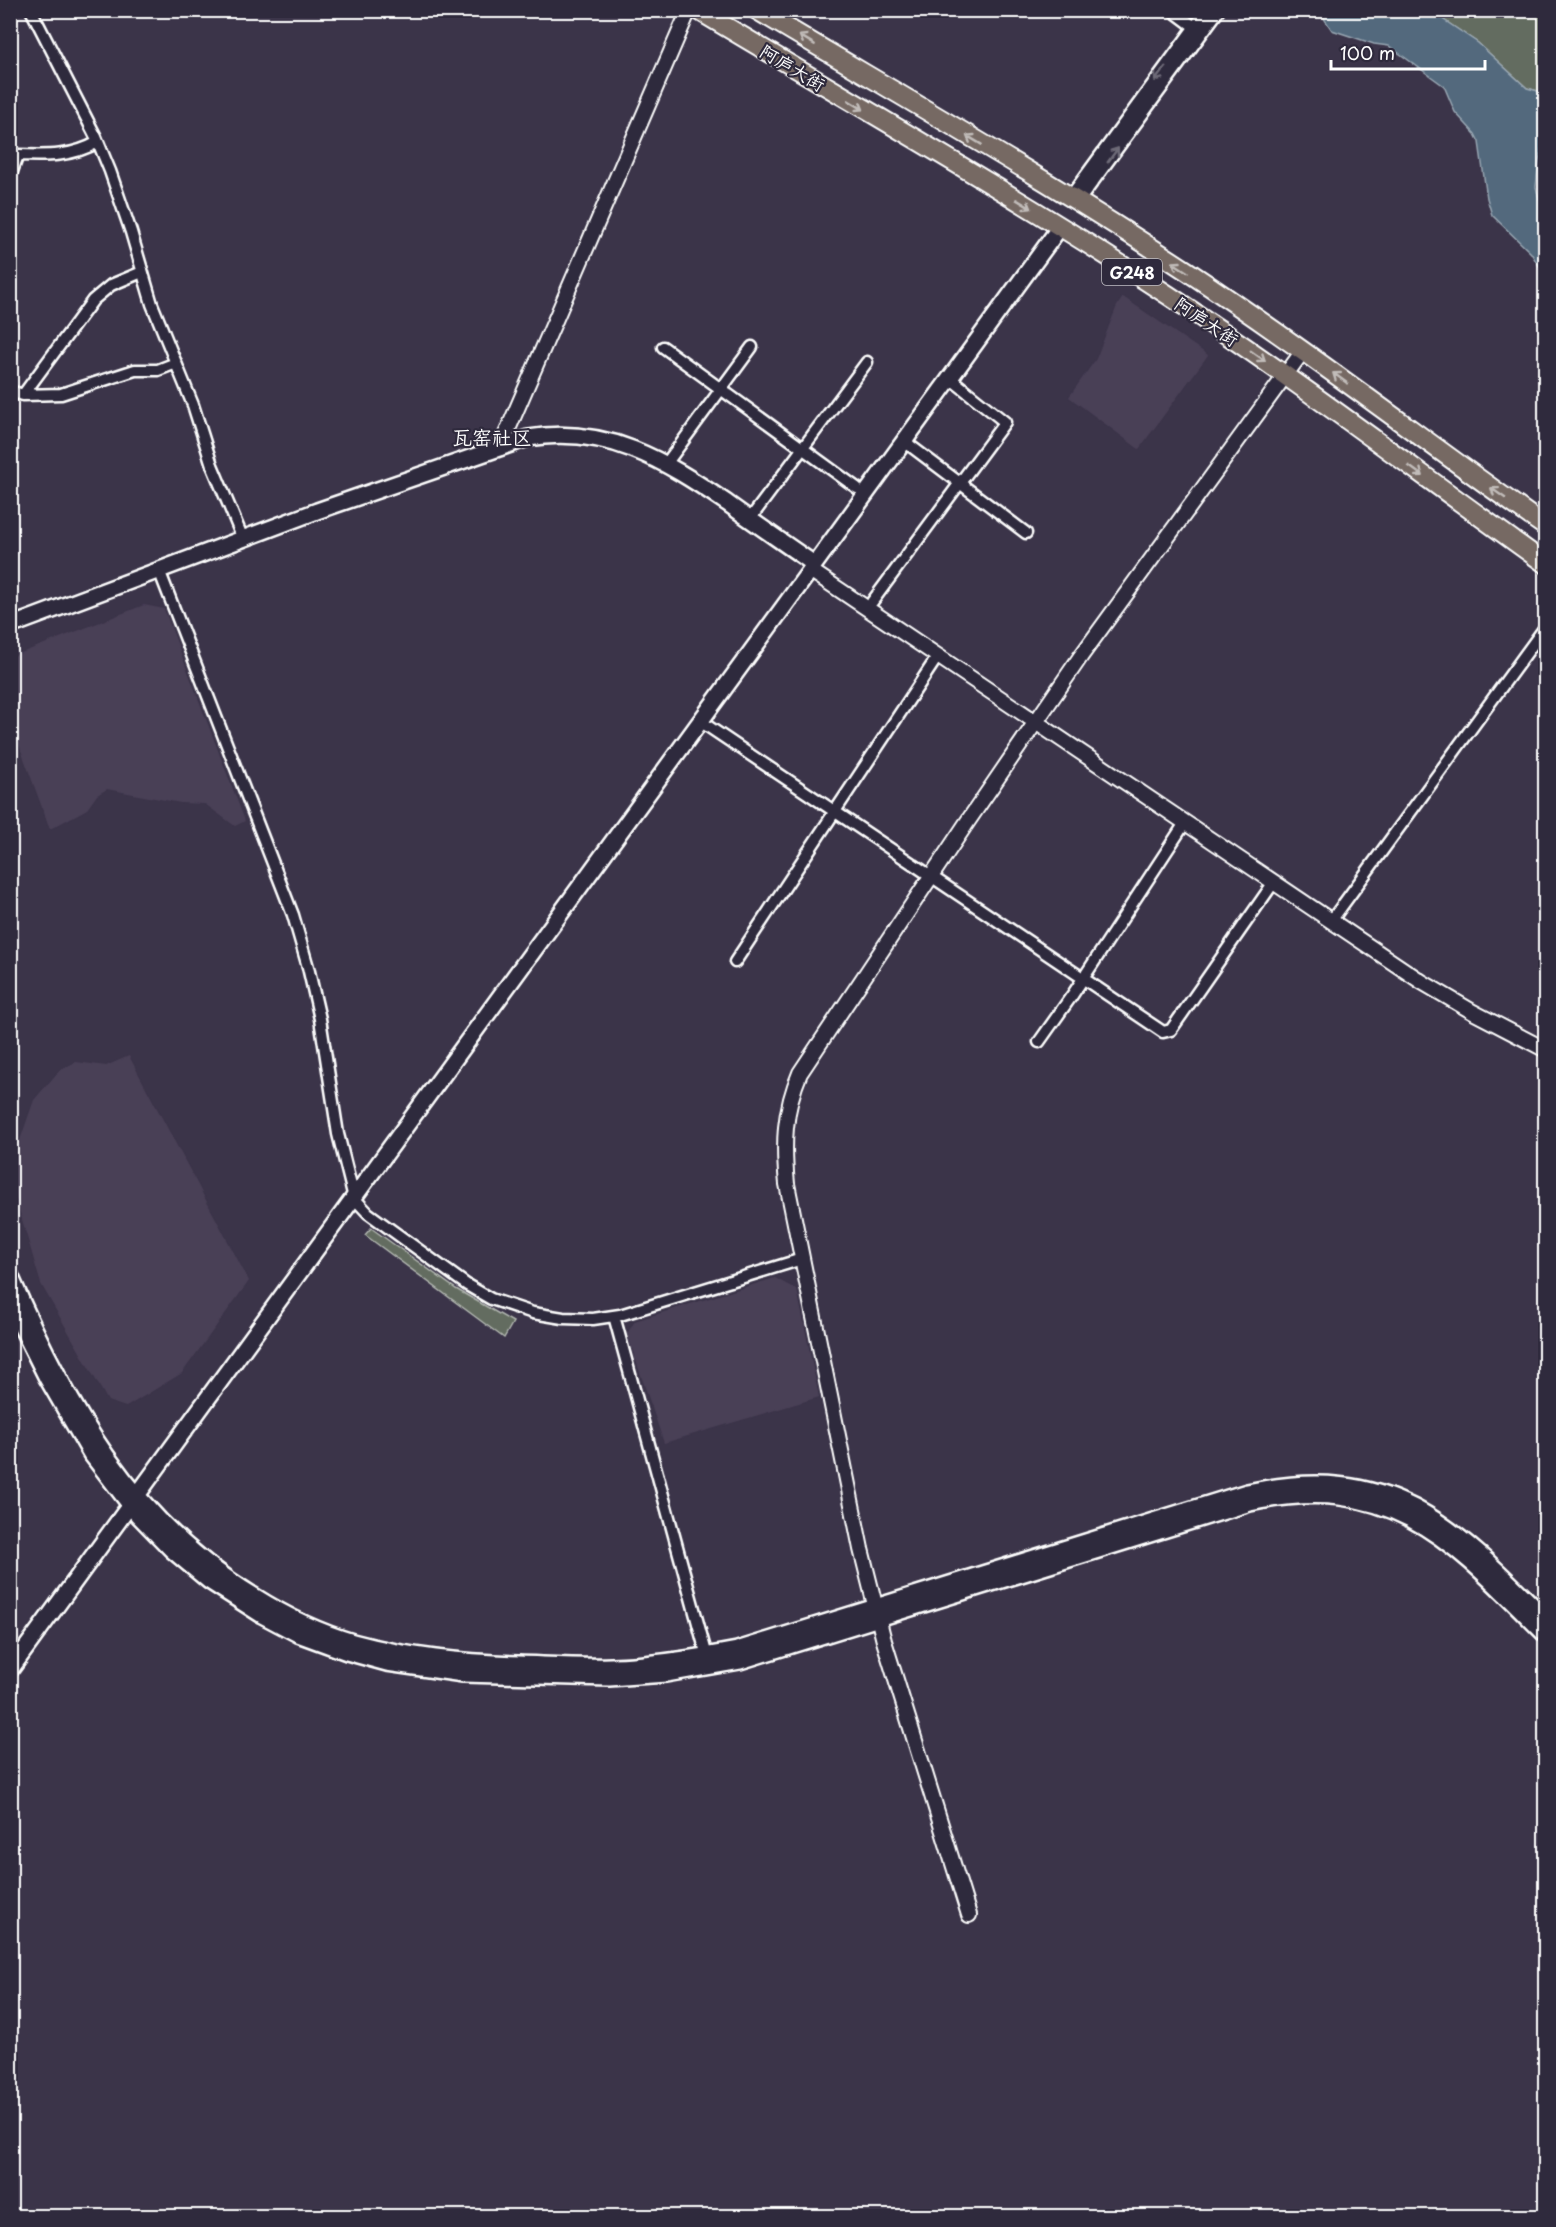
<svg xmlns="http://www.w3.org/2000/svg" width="1556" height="2227" font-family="'Playpen Sans','LXGW WenKai TC',sans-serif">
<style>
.built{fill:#4a4057}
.green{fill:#636c60;stroke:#b1b6b0;stroke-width:1.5}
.water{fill:#52697d;stroke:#97a5b1;stroke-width:1.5}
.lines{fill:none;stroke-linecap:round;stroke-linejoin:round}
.minor-casing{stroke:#fff;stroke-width:15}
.tertiary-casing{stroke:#fff;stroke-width:18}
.secondary-casing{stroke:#fff;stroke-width:20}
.trunk-casing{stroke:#fff;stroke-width:22}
.minor{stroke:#2f2a3d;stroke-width:10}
.tertiary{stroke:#2f2a3d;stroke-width:14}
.secondary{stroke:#2f2a3d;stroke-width:15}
.trunk{stroke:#766964;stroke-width:18}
.oneway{stroke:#c1bcb9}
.oneway2{stroke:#6d6a77}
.labels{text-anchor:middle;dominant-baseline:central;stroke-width:4.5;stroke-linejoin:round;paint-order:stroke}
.shield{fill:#2f2a3d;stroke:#c1bfc5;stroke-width:1.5}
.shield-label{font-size:16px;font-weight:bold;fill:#fff}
.street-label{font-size:18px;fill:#fff;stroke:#2f2a3d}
.neighbourhood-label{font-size:20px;fill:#fff;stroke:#2f2a3d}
</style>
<rect width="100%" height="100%" fill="#3b3449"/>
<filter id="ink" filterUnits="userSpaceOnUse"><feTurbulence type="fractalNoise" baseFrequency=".0167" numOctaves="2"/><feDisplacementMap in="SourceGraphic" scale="12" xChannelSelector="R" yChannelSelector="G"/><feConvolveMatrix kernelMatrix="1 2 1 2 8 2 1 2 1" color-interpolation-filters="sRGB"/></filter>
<g filter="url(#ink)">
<!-- built -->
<path class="built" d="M1123,297L1208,355L1139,449L1069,397L1096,359L1117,306Z
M144,605L164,609L245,821L235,826L205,804L181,803L107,789L97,795L87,809L50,829L11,723V657Z
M129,1056L249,1281L182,1373L126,1407L108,1401L41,1284L11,1182L10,1169L34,1100L60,1070L76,1062L106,1066Z
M775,1278L797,1290L819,1397L664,1443L627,1334L635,1321Z"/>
<!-- green -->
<path class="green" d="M1436,11H1545V93L1527,88L1478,43L1441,18Z
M371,1228L456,1289L513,1322L504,1338L365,1235Z"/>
<!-- water -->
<path class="water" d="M1322,11H1436L1441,18L1478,43L1527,88L1545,93V132L1539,160L1536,187L1545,221V271L1539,266L1531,253L1492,215L1487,198L1479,142L1475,134L1455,112L1444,86L1389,46L1374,44L1332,30L1325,20Z"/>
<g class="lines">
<defs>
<path id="minor" d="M31,10L96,137L110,171L131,232L152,304L193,405L212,465L243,539
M1172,10L1200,31
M10,177L18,155C47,156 72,157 98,142
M1070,197L1207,10
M1078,202L1219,10
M663,347L857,488
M10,391L23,395L61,394L135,370H158L176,363
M23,395L93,300L111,285L142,272
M904,441L1026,533
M666,464L752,347
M750,519L867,362
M159,570L293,915L308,967L320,1019L338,1134L354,1198L368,1213L467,1285L491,1299L533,1313L563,1318L593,1319L620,1315L802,1259
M872,602L1005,422L950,378
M700,721L1163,1032L1171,1030L1274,882
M1331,921L1546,626
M735,962L938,656
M1039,1042L1073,994L1185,823
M614,1316L708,1660"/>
<path id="tertiary" d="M500,448L689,10
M810,570L1422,982L1473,1012L1546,1050
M969,1915L884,1641L861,1549L787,1184C783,1144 784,1110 800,1073L968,821L1081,656L1303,351"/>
<path id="secondary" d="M10,626L317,511L528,438C607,425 664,460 727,503C756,524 785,544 814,564
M10,1275C66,1405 130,1520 254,1596C284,1615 318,1632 353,1642C408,1657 462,1662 519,1664C550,1665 580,1667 611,1666C653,1665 695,1658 737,1650L1247,1492C1391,1461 1452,1524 1546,1619
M10,1304L47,1378L91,1454L137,1514L172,1550L209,1581L262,1615L298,1634L347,1652L387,1663L463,1674L609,1678L666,1674L740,1661L1250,1503C1393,1472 1453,1542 1546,1635
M10,1670L1060,227"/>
<path id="trunk" d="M698,10C855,104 1015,195 1168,295C1297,380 1420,474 1546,564
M757,10C901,96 1047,179 1187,271C1309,352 1426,442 1546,527"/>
</defs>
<!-- minor casing -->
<use href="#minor" class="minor-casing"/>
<!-- tertiary casing -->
<use href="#tertiary" class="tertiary-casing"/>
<!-- secondary casing -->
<use href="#secondary" class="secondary-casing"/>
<!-- trunk casing -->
<use href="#trunk" class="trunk-casing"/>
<!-- minor -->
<use href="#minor" class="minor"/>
<!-- tertiary -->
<use href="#tertiary" class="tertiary"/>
<!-- secondary -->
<use href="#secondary" class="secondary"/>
<!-- trunk -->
<use href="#trunk" class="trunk"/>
</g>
<!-- one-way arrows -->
<defs><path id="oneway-shaft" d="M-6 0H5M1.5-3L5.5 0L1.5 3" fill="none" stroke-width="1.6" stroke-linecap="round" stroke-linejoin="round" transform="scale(1.5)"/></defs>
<g class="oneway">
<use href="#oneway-shaft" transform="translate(807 40) rotate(-149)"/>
<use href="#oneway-shaft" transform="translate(856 105) rotate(31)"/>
<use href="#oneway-shaft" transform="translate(974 140) rotate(-149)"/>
<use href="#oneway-shaft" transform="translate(1024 204) rotate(31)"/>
<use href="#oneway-shaft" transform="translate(1180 267) rotate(-147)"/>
<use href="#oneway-shaft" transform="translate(1258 356) rotate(35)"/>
<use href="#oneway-shaft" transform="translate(1340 378) rotate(-144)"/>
<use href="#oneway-shaft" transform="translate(1416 471) rotate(36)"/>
<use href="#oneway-shaft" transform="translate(1498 493) rotate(-145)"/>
</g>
<g class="oneway2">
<use href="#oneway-shaft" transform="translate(1160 74) rotate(126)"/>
<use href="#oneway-shaft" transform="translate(1113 155) rotate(-54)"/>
</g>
</g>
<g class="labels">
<!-- shield labels -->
<rect class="shield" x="1102" y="259" width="60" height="26" rx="4.5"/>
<g class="shield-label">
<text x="1132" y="272">G248</text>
</g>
<!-- street labels -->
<g class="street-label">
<text transform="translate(793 67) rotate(31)">阿庐大街</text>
<text transform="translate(1207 321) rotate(34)">阿庐大街</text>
</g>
<!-- neighbourhood labels -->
<g class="neighbourhood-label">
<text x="492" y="437">瓦窑社区</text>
</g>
</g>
<!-- margin -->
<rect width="1556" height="2227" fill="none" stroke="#2f2a3d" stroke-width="36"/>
<rect x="18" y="18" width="1520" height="2191" fill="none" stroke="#fff" stroke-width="2" filter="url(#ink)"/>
<!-- scale -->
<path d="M1331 60v9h154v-9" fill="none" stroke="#ffffff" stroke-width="3"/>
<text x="1340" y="60" font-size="18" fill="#ffffff" stroke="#2f2a3d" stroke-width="4.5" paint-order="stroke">100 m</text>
</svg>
